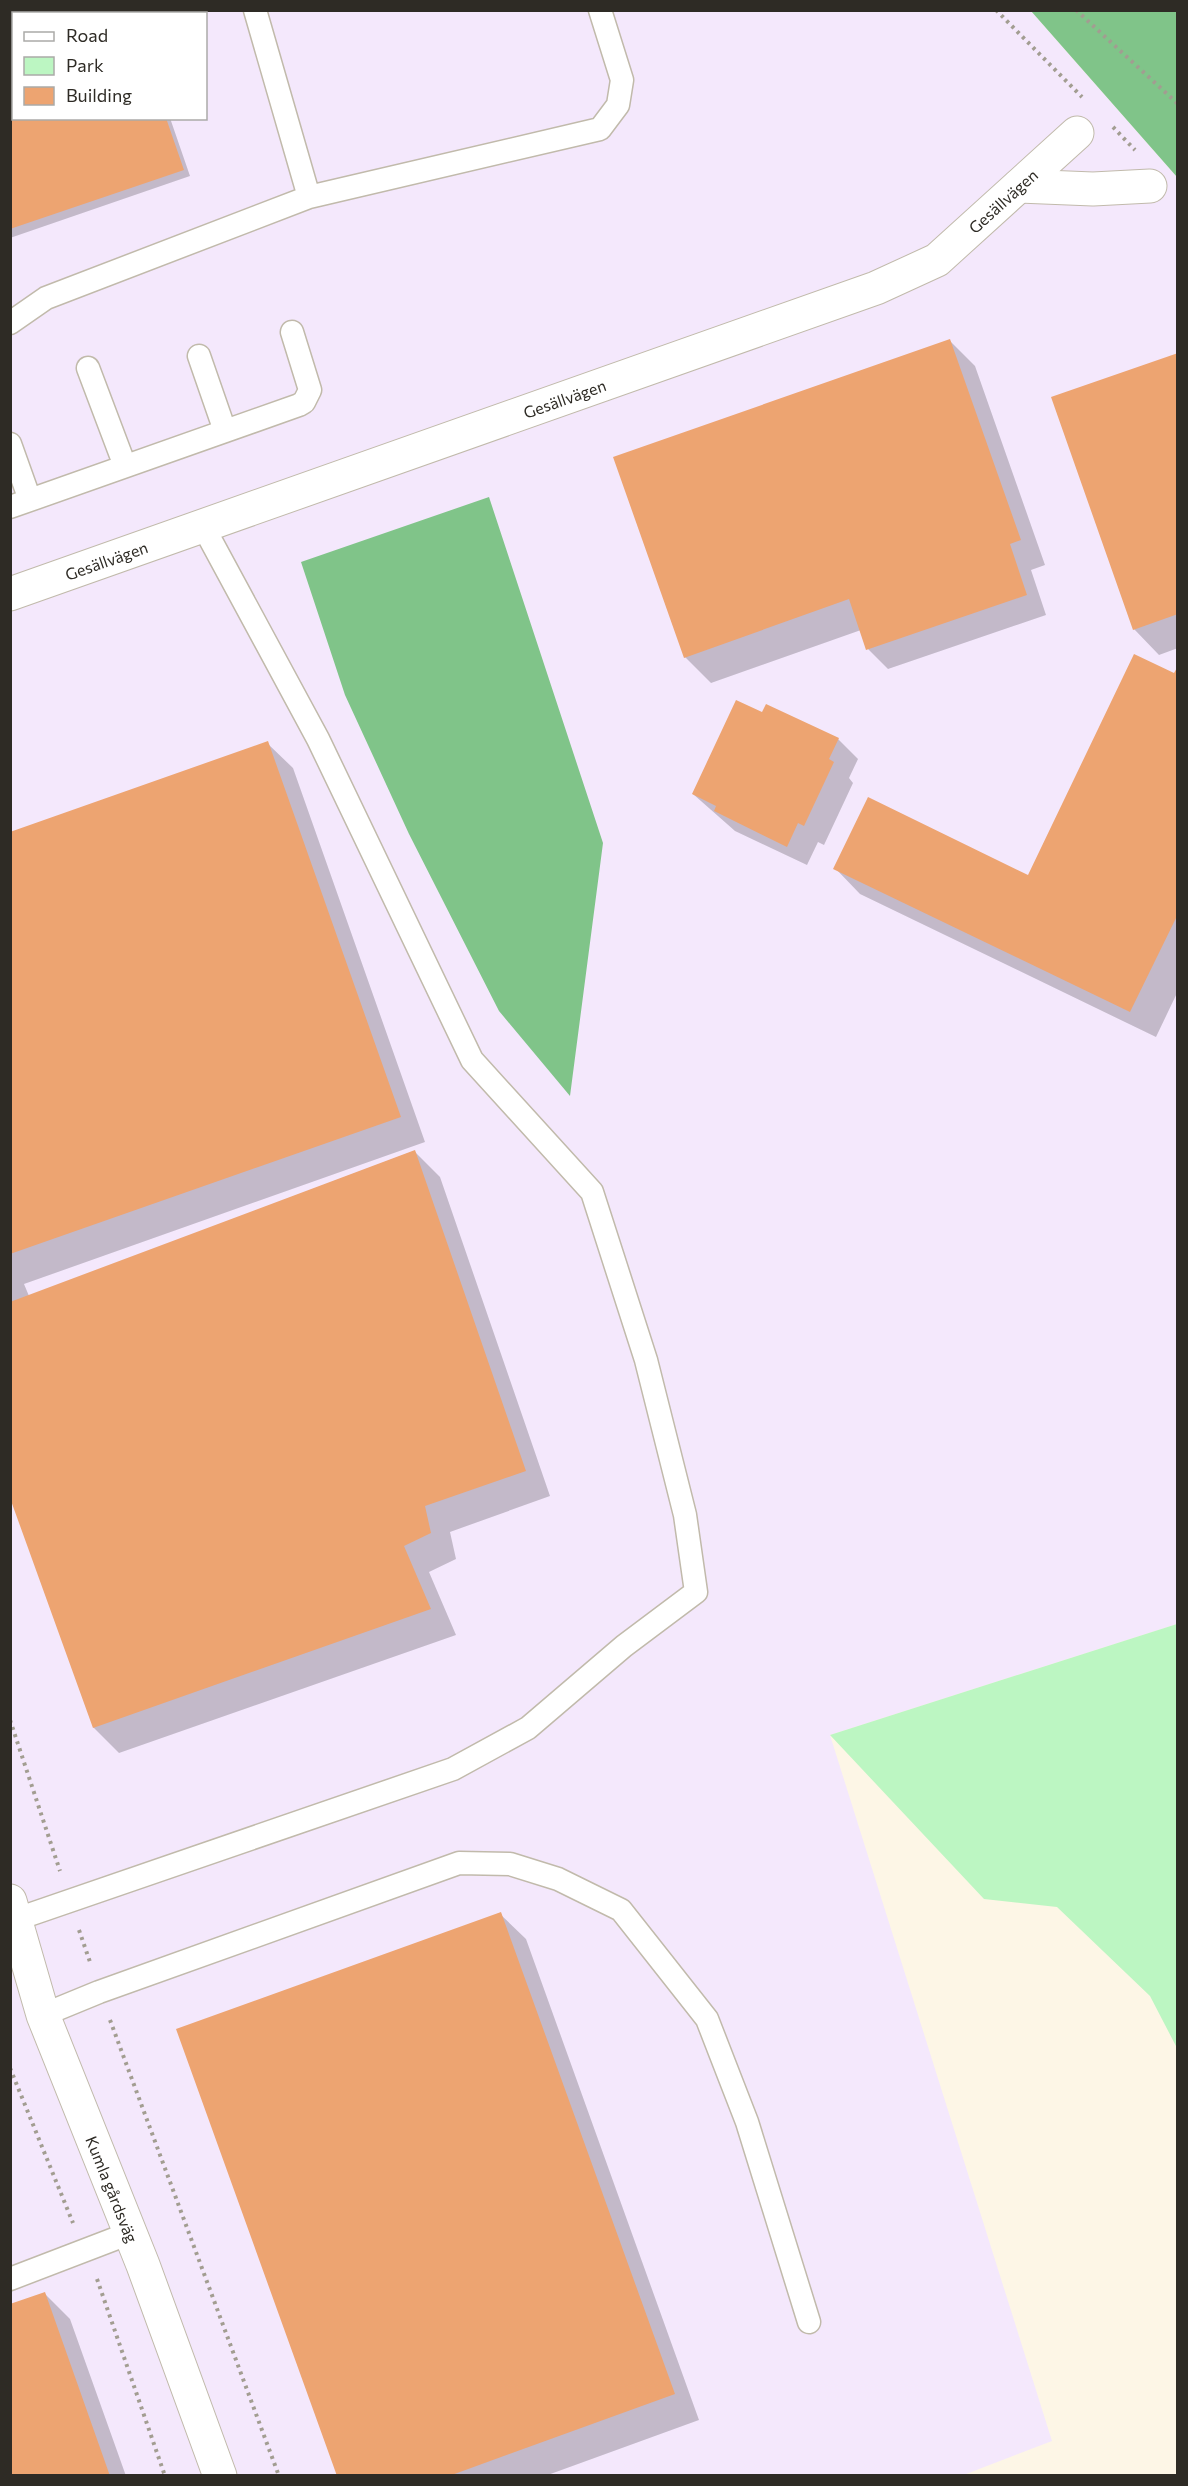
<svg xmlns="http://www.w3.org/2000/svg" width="1188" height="2486" font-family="Commissioner,sans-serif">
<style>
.industrial{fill:#f4e8fc;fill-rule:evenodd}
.green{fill:#bcf6c2}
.forest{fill:#80c489}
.shadow{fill:#0003}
.building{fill:#eda471}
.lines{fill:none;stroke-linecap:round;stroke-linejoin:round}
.service-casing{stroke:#c1baab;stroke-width:25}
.minor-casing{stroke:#c1baab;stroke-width:35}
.tertiary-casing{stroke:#c1baab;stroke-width:35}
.path{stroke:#a29d91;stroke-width:4;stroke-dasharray:3 4.5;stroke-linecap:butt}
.service{stroke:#fff;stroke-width:22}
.minor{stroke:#fff;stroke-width:33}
.tertiary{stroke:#fff;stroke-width:33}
.labels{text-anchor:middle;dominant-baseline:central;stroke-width:5;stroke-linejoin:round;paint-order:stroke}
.street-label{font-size:16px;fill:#2e2b25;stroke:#fff}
</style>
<rect width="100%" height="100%" fill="#fdf6e6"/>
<!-- industrial -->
<path class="industrial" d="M11,11H1031L1177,177V1624L830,1735L1052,2441L961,2476H11ZM14,14H206V118H14Z"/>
<!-- green -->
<path class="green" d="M1177,1624H1178L1177,2048L1150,1996L1057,1907L984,1899L830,1735Z"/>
<!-- forest -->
<path class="forest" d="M1031,11H1177V177Z
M489,497L603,843L570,1096L499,1011L409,834L345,695L301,562Z"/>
<!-- shadow -->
<path class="shadow" d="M10,10H132L133,14H14V118H170L190,176L10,238Z
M949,340L975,366L1045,565L1031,570L1046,615L888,669L868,649L861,630L711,683L685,657Z
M1178,354V648L1159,655L1134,629Z
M1178,670V991L1156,1037L860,894L835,868L1028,877Z
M763,714L838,739L858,759L849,778L853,783L824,845L818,842L807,865L735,831L693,794Z
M267,743L293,768L425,1142L24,1284L29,1296L414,1151L440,1177L550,1496L450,1532L456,1559L429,1572L456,1635L119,1753L94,1728L10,1494V833Z
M500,1914L526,1939L699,2420L545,2476H339Z
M45,2294L70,2319L126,2476H10Z"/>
<!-- building -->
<path class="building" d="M10,10H128L129,14H14V118H166L184,170L10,229Z
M950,339L1021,540L1010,544L1027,595L866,650L849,599L684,658L613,457Z
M1178,353V614L1133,630L1051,397Z
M1134,654L1174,673L1178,666V914L1130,1012L833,869L868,797L1028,875Z
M736,700L762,712L766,704L839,738L829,759L834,762L804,826L798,823L787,847L714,811L716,806L692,794Z
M268,741L401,1117L10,1254V832Z
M415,1150L526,1471L425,1506L431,1533L404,1546L431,1609L93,1728L10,1498V1302Z
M501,1912L675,2394L449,2476H337L176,2029Z
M45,2292L110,2476H10V2304Z"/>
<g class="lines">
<defs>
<path id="service" d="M255,10L309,197
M10,323L46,298L309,197L600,129L618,105L622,80L600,10
M199,356L225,431
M88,368L125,466
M10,444L30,500
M10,507L299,405L304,402L310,390L292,332
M17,1919L453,1769L528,1728L624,1646L696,1592L685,1515L646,1360L592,1192L472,1060L318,739L203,526
M43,2015L99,1992L459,1863L510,1864L558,1879L621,1910L707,2019L747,2122L809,2322
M10,2279L130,2233"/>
<g id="minor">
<path d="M1019,186L1093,189L1150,186"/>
<path id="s1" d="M10,594L876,288L937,260L1077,133"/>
</g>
<g id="tertiary">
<path id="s2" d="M10,1901L43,2015L143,2265L220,2476"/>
</g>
</defs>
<!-- service casing -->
<use href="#service" class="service-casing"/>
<!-- minor casing -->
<use href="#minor" class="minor-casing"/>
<!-- tertiary casing -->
<use href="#tertiary" class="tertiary-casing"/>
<!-- path -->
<path class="path" d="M996,10L1082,97
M1076,10L1178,104
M1113,127L1135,150
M10,1720L60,1871
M79,1930L90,1962
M110,2020L279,2476
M10,2068L73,2223
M97,2279L165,2476"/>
<!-- service -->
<use href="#service" class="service"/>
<!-- minor -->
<use href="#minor" class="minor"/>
<!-- tertiary -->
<use href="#tertiary" class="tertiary"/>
</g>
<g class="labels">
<!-- street labels -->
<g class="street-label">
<text stroke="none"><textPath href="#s1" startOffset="1074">Gesällvägen</textPath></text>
<text stroke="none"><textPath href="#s1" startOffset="588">Gesällvägen</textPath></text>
<text stroke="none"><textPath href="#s1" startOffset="102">Gesällvägen</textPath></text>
<text stroke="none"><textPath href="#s2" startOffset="306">Kumla gårdsväg</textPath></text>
</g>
</g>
<!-- border -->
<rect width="1188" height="2486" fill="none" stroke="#2e2b25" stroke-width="24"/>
<!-- legend -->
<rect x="12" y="12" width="195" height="108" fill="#ffffff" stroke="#abaaa8" stroke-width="1.5"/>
<rect x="24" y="32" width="30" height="9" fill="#ffffff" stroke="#abaaa8" stroke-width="1.5"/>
<text x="66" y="42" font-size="18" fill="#2e2b25">Road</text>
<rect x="24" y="57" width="30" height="18" fill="#bcf6c2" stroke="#abaaa8" stroke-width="1.5"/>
<text x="66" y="72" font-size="18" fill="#2e2b25">Park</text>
<rect x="24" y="87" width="30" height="18" fill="#eda471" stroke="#abaaa8" stroke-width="1.5"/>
<text x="66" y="102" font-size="18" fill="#2e2b25">Building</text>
</svg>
